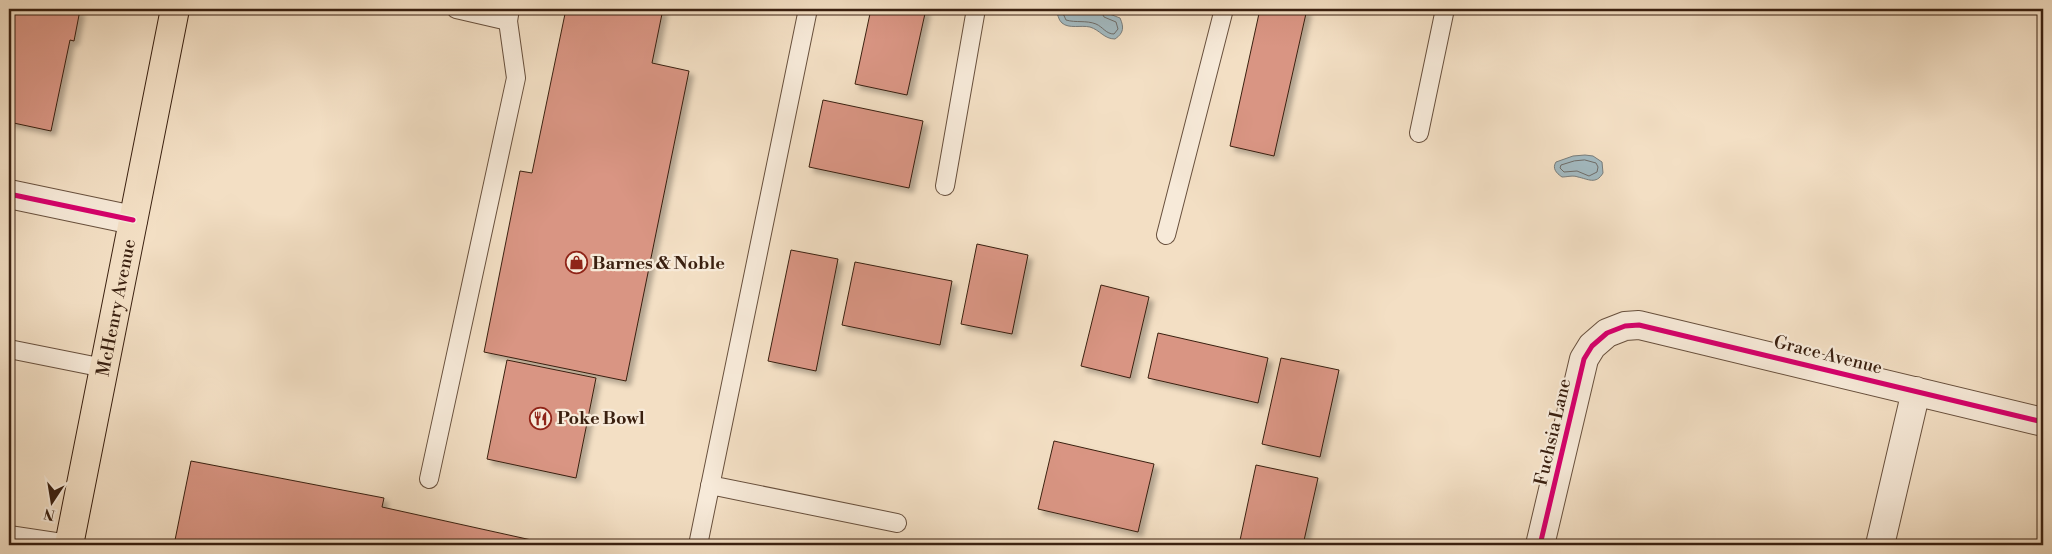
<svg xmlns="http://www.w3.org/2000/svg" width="2052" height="554" font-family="'Libre Bodoni',serif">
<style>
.water{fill:#a2b9c0;stroke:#787c7a}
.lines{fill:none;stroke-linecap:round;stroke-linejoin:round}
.shore{stroke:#6e6c68;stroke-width:1}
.building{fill:#d99583;stroke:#3a2010;filter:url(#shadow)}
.lane-casing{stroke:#68503d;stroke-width:20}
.street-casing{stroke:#68503d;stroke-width:30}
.primary-casing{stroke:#3a2010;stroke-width:30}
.lane{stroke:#f7ead9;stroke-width:18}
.street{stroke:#f7ead9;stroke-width:28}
.primary{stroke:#f3dfc4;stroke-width:28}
.cycleway-casing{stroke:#f7ead9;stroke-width:8}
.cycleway{stroke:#d6006c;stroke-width:5}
.labels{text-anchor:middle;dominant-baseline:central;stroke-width:4.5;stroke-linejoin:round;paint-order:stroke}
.poi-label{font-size:18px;font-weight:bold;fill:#3a2010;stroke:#f7ead9;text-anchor:start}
.street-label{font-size:18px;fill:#3a2010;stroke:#f7ead9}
</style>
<defs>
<filter id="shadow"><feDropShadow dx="4.5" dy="4.5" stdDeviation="2.5" flood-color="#0004"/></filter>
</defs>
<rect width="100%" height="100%" fill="#f3dfc4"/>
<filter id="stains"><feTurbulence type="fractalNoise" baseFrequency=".004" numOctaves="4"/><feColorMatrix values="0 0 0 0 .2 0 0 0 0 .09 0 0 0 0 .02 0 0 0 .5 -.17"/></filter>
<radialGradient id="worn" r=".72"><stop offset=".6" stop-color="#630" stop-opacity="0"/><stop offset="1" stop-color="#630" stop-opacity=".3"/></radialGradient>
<!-- water -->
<path class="water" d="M1055,9H1105L1107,13L1120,18C1124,27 1124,33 1115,39C1104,39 1100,30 1090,27C1081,25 1069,29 1062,23C1058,20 1058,13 1055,9Z
M1585,155L1593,156L1602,162L1603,173C1596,185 1588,179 1578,177C1573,175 1567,177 1562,177C1556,173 1552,168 1556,162L1573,156Z"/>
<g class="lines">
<!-- shore -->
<path class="shore" d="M1061,9L1066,20C1076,23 1086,20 1096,24C1103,27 1106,34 1114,34L1118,29L1116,22L1104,17L1100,9
M1585,160L1596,163L1598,167L1597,172L1589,176L1577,171L1564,172L1560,168L1561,165L1574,161Z"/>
</g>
<!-- building -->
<path class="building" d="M9,9H72L80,10L74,41L70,40L51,131L9,122Z
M566,9H663L652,63L689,71L626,381L484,352L520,171L532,173Z
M871,9H926L907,95L855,84Z
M1260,9H1307L1274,156L1230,146Z
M823,100L923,121L909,188L809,167Z
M977,244L1028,255L1012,334L961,324Z
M791,250L838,259L816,371L768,361Z
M855,262L952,281L940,345L842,325Z
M1101,285L1149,297L1130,378L1081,366Z
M1158,333L1268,358L1258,403L1148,378Z
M1281,358L1339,370L1320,457L1262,444Z
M507,360L596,378L576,478L487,459Z
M1054,441L1154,464L1138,532L1038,509Z
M191,461L384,498L382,507L554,545H174Z
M1256,465L1318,478L1303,545H1239Z"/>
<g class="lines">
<defs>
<path id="lane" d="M456,9L508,21
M1419,133L1445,9
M945,186L976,9
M1166,235L1224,9
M9,349L104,368
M429,479L516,78L508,21L510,9
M710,485L897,523
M9,535L69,544
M698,545L808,9"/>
<path id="street" d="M9,194L133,220
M1540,545L1584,359L1592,346L1607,333L1625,326L1639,325L2043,422
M1880,545L1916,391"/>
<g id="primary">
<path id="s1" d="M69,545L175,9"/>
</g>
</defs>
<!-- lane casing -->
<use href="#lane" class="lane-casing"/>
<!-- street casing -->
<use href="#street" class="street-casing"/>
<!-- primary casing -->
<use href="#primary" class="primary-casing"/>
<!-- lane -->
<use href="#lane" class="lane"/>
<!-- street -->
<use href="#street" class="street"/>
<!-- primary -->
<use href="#primary" class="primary"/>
<defs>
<path id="cycleway" d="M9,194L133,220
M1540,545L1584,359L1592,346L1607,333L1625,326L1639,325L2043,422"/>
</defs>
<!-- cycleway casing -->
<use href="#cycleway" class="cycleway-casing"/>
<!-- cycleway -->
<use href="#cycleway" class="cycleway"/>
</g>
<!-- icons -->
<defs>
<symbol id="shop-ring" viewBox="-11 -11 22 22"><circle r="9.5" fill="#f7ead9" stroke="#8f2418" stroke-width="1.5"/><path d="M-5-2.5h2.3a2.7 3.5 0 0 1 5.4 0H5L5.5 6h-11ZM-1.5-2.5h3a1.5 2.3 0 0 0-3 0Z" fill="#8f2418"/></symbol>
<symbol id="restaurant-ring" viewBox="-11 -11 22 22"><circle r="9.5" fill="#f7ead9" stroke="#8f2418" stroke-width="1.5"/><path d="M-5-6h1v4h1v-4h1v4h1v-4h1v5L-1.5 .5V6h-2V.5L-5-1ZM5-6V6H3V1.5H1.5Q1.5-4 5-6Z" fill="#8f2418"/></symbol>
</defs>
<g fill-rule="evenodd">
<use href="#shop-ring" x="564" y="250" width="25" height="25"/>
<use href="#restaurant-ring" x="528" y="406" width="25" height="25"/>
</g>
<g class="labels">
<!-- poi labels -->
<g class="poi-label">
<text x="592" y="263">Barnes &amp; Noble</text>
<text x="557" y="418">Poke Bowl</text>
</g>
<!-- street labels -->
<g class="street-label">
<text stroke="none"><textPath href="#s1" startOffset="242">McHenry Avenue</textPath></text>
<text transform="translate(1828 355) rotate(14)">Grace Avenue</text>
<text transform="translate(1553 432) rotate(-77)">Fuchsia Lane</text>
</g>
</g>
<!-- margin -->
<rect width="2052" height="554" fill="none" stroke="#f3dfc4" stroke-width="30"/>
<rect x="10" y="10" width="2032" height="534" fill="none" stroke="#3a2010" stroke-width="2.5"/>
<rect x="15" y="15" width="2022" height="524" fill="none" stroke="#3a2010"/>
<!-- north arrow -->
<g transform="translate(52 502) rotate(192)" stroke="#f7ead9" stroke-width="4" paint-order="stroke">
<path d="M0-4L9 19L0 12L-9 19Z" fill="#3a2010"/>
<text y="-8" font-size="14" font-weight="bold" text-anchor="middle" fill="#3a2010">N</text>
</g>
<rect width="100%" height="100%" filter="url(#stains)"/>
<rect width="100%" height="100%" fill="url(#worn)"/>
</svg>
